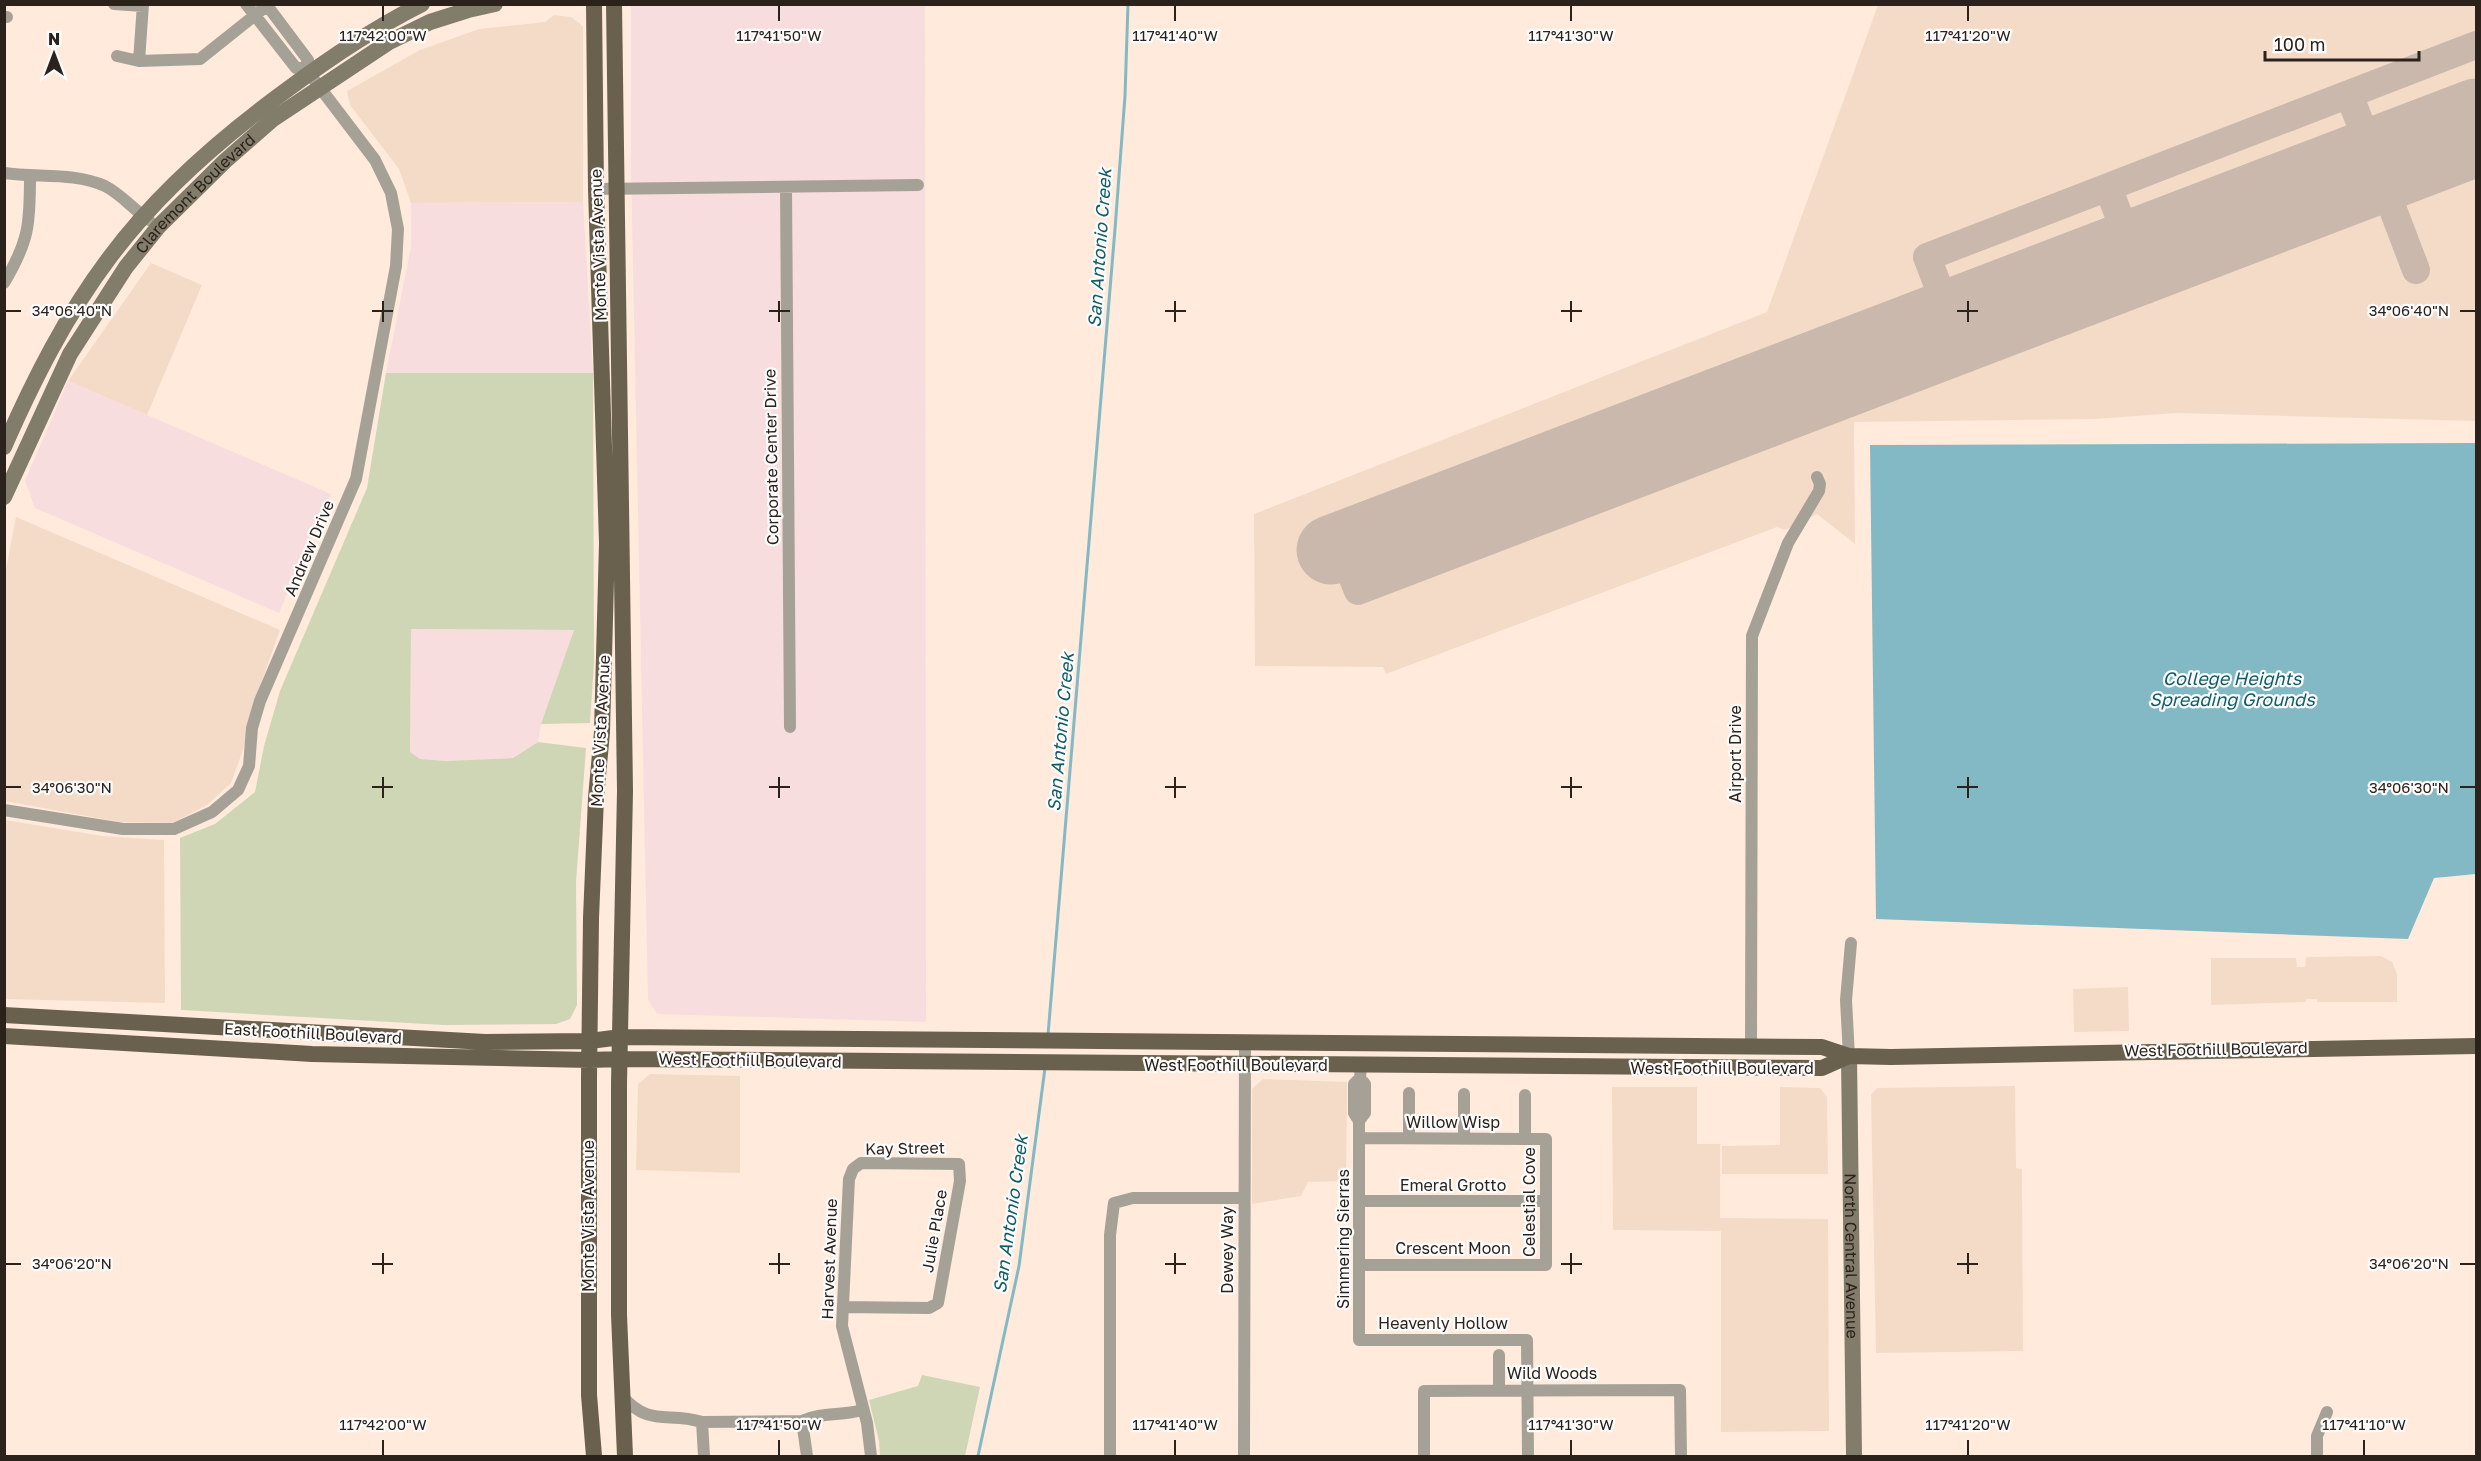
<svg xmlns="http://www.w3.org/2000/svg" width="2481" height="1461" font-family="'Golos Text',sans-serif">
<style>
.built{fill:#f4dbc8}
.industrial{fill:#f8ddde}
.green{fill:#cfd6b5}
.water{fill:#82b9c4}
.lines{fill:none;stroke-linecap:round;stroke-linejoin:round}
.stream{stroke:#82b9c4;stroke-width:3}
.taxiway{stroke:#cab8ac;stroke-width:28}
.runway{stroke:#cab8ac;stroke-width:69}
.minor{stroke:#a6a196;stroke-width:12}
.secondary{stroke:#827c6b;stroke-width:16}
.primary{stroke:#69614d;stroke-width:16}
.ticks{fill:none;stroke:#2b221b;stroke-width:2}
.labels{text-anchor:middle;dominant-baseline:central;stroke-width:4.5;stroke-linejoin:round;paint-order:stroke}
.street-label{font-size:16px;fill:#2b221b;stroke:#fcfcfc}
.water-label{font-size:18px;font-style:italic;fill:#105d69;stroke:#fcfcfc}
.ticks-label{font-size:15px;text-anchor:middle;fill:#2b221b;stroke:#fcfcfc;stroke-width:4.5;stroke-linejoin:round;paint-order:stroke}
</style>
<rect width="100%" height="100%" fill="#ffeadb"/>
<!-- built -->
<path class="built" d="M1878,5H2476V421L2176,413L2095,419L1854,422L1855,544L1817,514L1785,530L1777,527L1386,674L1383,667L1255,666L1254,514L1767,312Z
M554,15L571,17L583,26V202L411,203L399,169L350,105L347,91L420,50L479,29L545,22Z
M151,263L202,285L147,415L68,381Z
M16,517L280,630L251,711L244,747L231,783L207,805L172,823L119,822L5,801L4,580Z
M5,820L102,836L164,840L165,1003L5,999Z
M2381,956L2392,962L2397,974V1002H2317V999H2306V1002L2211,1005V958H2296L2297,967H2305L2306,957Z
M2128,987L2129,1031L2074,1032L2073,989Z
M650,1074L740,1076V1173L636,1170L638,1084Z
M1263,1079L1347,1082L1346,1181L1308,1182L1301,1196L1252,1204V1089Z
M2015,1086L2016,1168L2022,1169L2023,1351L1876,1353L1871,1095L1877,1088Z
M1612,1087H1697V1144H1720V1218L1828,1219L1829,1431L1721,1432V1231L1613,1230Z
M1780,1087L1820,1088L1827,1097L1828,1174H1722V1146L1780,1145Z"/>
<!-- industrial -->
<path class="industrial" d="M631,5H925L926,1022L657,1014L648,1000L631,170Z
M583,202L593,373H386L411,247V203Z
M68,381L331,494L279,613L35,508L25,481Z
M411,629L574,630L541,724L538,742L513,758L446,761L420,759L410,752Z"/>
<!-- green -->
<path class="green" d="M386,373H593L594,663L590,723L541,724L574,630L411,629L410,752L420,759L446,761L513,758L538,742L586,748L576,882L577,1005L570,1019L556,1024L443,1025L181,1010L180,838L215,824L255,792L264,746L280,691L367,488Z
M922,1375L980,1387L965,1456H880L879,1441L869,1400L918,1386Z"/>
<!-- water -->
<path class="water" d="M2476,443V874L2434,878L2408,939L1876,919L1870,445Z"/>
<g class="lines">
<!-- stream -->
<path class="stream" d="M1048,1035L1115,229L1125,96L1128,4
M978,1456L1019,1266L1045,1068"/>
<!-- taxiway -->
<path class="taxiway" d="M2349,94L2416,270
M2108,187L2147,290
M1966,359L1927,257L2476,45
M1597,449L1614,493
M1340,547L1358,591L2476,164"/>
<!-- runway -->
<path class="runway" d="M1331,550L2476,113"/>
<!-- minor -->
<path class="minor" d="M114,4L143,6
M246,4L296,68H305
M266,4L308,60L305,68
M4,17H7
M117,56L139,61L200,59L269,4
M139,61L143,4
M4,173C38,178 73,172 105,186C121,194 134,210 149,220
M786,187L790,727
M596,189L918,185
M4,283C29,241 30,224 30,177
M4,810L123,829H174L212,812L238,790L249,766L252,728L260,701L356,479L396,266L398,229L391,193L375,160L305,68
M1751,1047L1752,636L1788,543L1819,491L1820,484L1817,477
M1849,1056L1846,1000L1851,943
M1361,1066L1360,1078L1365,1084V1113L1359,1121V1340H1527L1528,1456
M1409,1093V1138
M1359,1121L1354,1113V1084L1360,1078
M1359,1138L1546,1139V1265H1360
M1464,1139V1094
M1525,1139V1095
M1360,1201H1546
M843,1307L929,1308L938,1303L960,1181L959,1164L861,1163L853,1169L849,1179L842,1326L867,1423L871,1456
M1499,1390V1355
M622,1396C650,1428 668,1411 702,1422L802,1421C821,1412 842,1416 862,1410
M802,1421L807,1456
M702,1422L704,1456
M1110,1456V1235L1114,1203L1133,1198H1243
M1244,1456L1245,1043
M1424,1456V1391L1680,1390L1681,1456
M2317,1456V1436L2327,1412"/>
<!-- secondary -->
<g class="secondary">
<path d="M4,447C33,381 66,315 110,257C159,191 222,137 288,89C331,57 374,28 422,4"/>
<path id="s1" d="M4,497L70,354L126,267L159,226L225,161L273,119L389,42L430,22L468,10L495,4"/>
<path id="s2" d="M1849,1056L1854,1456"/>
</g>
<!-- primary -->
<path class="primary" d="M594,4L596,189L607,543L602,732L596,798L591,918L589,1078V1395L594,1456
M614,4L625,791L619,1083V1315L625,1456
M4,1015L485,1042L590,1041L621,1037L1822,1047L1849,1056L1891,1057L2476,1046
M4,1036L312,1054L590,1060L620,1059L1822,1068L1849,1056"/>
</g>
<!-- ticks -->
<path class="ticks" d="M383,6V21M779,6V21M1175,6V21M1571,6V21M1968,6V21M383,301V322M779,301V322M1175,301V322M1571,301V322M1968,301V322M6,311H21M372,311H393M769,311H790M1165,311H1186M1561,311H1582M1957,311H1978M2460,311H2475M383,777V798M779,777V798M1175,777V798M1571,777V798M1968,777V798M6,787H21M372,787H393M769,787H790M1165,787H1186M1561,787H1582M1957,787H1978M2460,787H2475M383,1253V1274M779,1253V1274M1175,1253V1274M1571,1253V1274M1968,1253V1274M6,1264H21M372,1264H393M769,1264H790M1165,1264H1186M1561,1264H1582M1957,1264H1978M2460,1264H2475M383,1440V1455M779,1440V1455M1175,1440V1455M1571,1440V1455M1968,1440V1455M2364,1440V1455"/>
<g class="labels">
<!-- street labels -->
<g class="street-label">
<text stroke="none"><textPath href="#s1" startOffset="362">Claremont Boulevard</textPath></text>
<text transform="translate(598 245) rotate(-92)">Monte Vista Avenue</text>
<text transform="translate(771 457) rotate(-91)">Corporate Center Drive</text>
<text transform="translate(309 548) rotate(-67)">Andrew Drive</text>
<text transform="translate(600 731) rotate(-87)">Monte Vista Avenue</text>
<text transform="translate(1735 754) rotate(-90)">Airport Drive</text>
<text transform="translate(313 1033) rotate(3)">East Foothill Boulevard</text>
<text transform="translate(2216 1049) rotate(-1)">West Foothill Boulevard</text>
<text transform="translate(750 1060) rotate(1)">West Foothill Boulevard</text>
<text x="1236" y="1065">West Foothill Boulevard</text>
<text x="1722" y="1068">West Foothill Boulevard</text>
<text x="1453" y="1122">Willow Wisp</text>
<text transform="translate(905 1148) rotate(-1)">Kay Street</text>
<text x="1453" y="1185">Emeral Grotto</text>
<text transform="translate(1529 1202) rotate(-90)">Celestial Cove</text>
<text transform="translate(588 1216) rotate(-90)">Monte Vista Avenue</text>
<text transform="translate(934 1231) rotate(-80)">Julie Place</text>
<text transform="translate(1343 1239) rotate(-90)">Simmering Sierras</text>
<text x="1453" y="1248">Crescent Moon</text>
<text transform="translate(1227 1250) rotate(-90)">Dewey Way</text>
<text stroke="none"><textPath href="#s2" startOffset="200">North Central Avenue</textPath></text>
<text transform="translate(829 1259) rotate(-88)">Harvest Avenue</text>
<text x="1443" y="1323">Heavenly Hollow</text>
<text x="1552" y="1373">Wild Woods</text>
</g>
<!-- water labels -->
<g class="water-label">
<text transform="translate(1099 248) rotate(-86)">San Antonio Creek</text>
<text x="2232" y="678">College Heights<tspan x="2232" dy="21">Spreading Grounds</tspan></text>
<text transform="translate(1060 732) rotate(-85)">San Antonio Creek</text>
<text transform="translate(1010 1214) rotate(-82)">San Antonio Creek</text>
</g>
</g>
<g class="ticks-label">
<text x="383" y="41">117°42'00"W</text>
<text x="779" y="41">117°41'50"W</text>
<text x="1175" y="41">117°41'40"W</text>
<text x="1571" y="41">117°41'30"W</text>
<text x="1968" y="41">117°41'20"W</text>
<text x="72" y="316">34°06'40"N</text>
<text x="2409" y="316">34°06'40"N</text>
<text x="72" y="793">34°06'30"N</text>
<text x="2409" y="793">34°06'30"N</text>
<text x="72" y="1269">34°06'20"N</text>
<text x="2409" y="1269">34°06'20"N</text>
<text x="383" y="1430">117°42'00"W</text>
<text x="779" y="1430">117°41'50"W</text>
<text x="1175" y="1430">117°41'40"W</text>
<text x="1571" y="1430">117°41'30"W</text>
<text x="1968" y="1430">117°41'20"W</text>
<text x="2364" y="1430">117°41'10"W</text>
</g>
<!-- border -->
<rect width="2481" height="1461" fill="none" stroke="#2b221b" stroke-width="12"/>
<!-- north arrow -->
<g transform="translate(54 54)" stroke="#fcfcfc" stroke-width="4.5" paint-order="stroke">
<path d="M0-4.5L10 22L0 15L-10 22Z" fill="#2b221b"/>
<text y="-9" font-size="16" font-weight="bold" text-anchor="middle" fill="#2b221b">N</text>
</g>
<!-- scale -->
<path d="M2265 51v9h154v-9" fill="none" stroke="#2b221b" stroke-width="3"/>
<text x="2274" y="51" font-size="18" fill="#2b221b" stroke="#fcfcfc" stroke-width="4.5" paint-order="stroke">100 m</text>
</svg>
